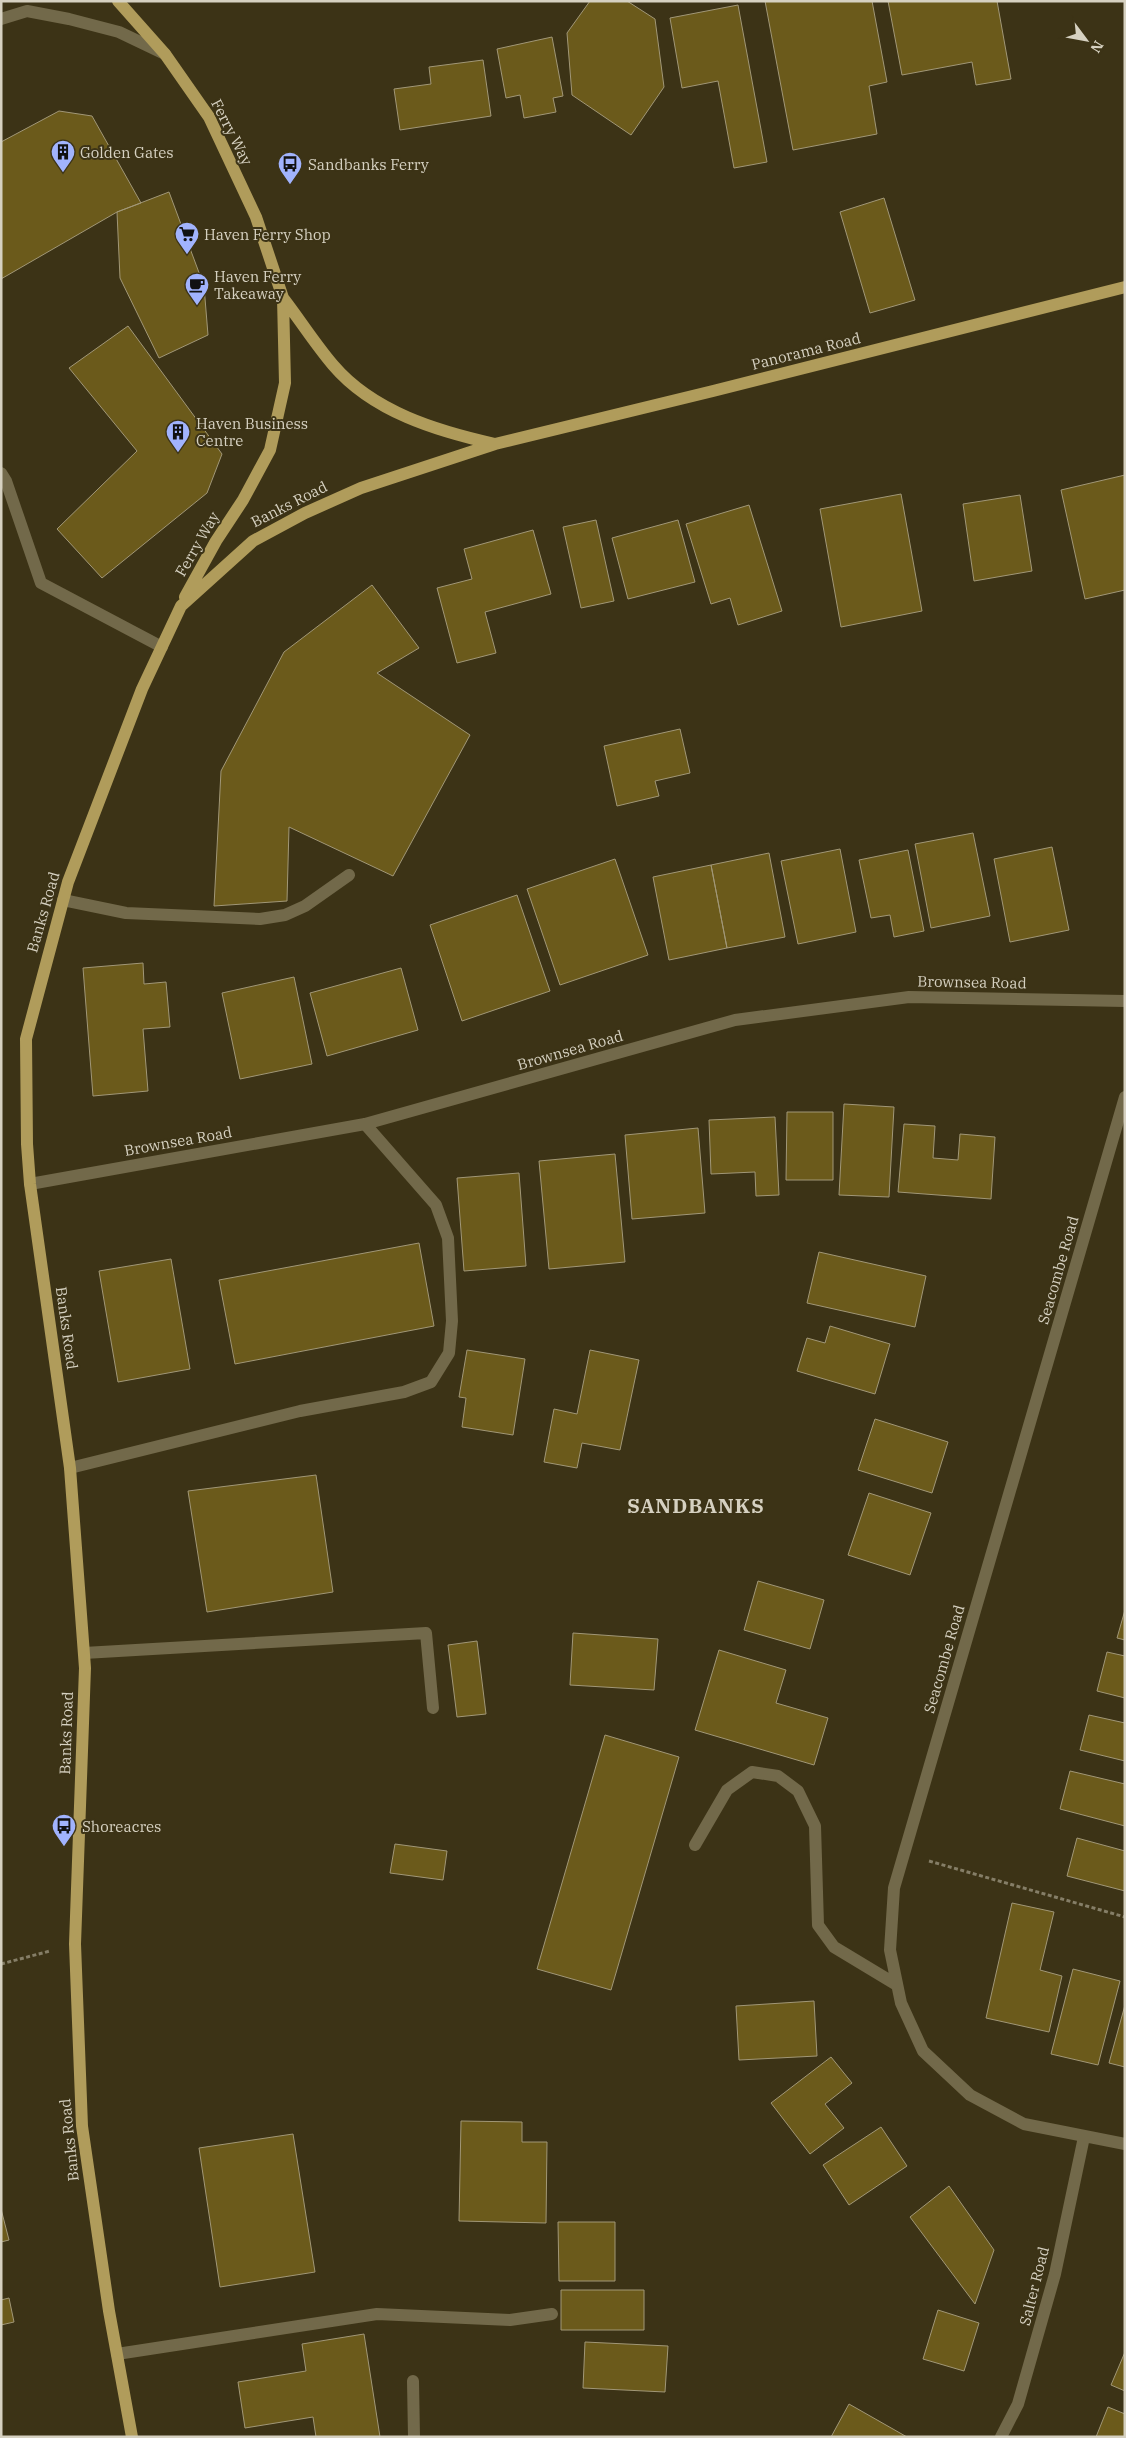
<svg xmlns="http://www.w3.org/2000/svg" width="1126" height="2438" font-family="'IBM Plex Serif',serif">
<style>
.building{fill:#6b5a1b;stroke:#a19777}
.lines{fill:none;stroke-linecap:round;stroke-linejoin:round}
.path{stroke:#857e67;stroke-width:3;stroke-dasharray:4 2.5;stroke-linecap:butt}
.minor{stroke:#72694a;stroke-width:12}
.major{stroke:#b09c5b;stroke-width:12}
.labels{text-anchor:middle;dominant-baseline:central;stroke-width:4;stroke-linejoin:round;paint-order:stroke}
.street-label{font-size:15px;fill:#d6d1c1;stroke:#3c3316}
.poi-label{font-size:15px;fill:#d6d1c1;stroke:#3c3316;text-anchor:start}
.district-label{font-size:20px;font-weight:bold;letter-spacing:1px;fill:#d6d1c1;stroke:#3c3316}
</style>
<rect width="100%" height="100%" fill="#3c3316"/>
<!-- building -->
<path class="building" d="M590,1H627L655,19L664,87L631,135L572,95L567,33Z
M765,1H872L887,82L869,86L877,134L793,150Z
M888,1H997L1011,79L976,85L972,62L902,75Z
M738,5L767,162L734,168L718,81L682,88L670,18Z
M552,37L563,96L553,98L556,112L524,118L520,95L506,98L497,49Z
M483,60L491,116L400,130L394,89L431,84L429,67Z
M59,111L92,116L141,203L117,212L1,279V142Z
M169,192L204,286L208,335L159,358L120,278L117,212Z
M884,198L915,300L870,313L840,212Z
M128,326L222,454L207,493L102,578L57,529L137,451L69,368Z
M1125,475V590L1085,599L1061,490Z
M901,494L922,611L841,627L820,509Z
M1020,495L1032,571L974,581L963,504Z
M749,505L782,611L738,625L730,598L711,604L686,524Z
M596,520L614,601L581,608L563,527Z
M678,520L695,582L628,599L612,538Z
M533,530L551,594L485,612L496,653L457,663L437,588L472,579L464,549Z
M372,585L419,648L377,673L470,735L393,876L289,827L287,901L214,906L221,771L284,652Z
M680,729L690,773L655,781L659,796L617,806L604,746Z
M973,833L990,916L931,928L915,844Z
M1052,847L1069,930L1010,942L994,859Z
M840,849L856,932L798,944L781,861Z
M908,850L924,931L894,937L890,915L871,918L859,860Z
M769,853L785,937L727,948L711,865Z
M615,859L648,955L560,985L527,889Z
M711,865L727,948L669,960L653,877Z
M517,895L550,991L462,1021L430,925Z
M143,963L144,984L166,982L170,1027L143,1029L148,1091L93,1096L83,968Z
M401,968L418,1030L327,1056L310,993Z
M294,977L312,1064L240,1079L222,993Z
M844,1104L894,1107L889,1197L839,1195Z
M787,1112H833V1180H786Z
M775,1117L779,1195L756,1196L755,1172L711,1174L709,1120Z
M904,1124L935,1126L933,1158L958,1160L960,1134L995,1137L991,1199L898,1192Z
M698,1128L705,1213L632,1219L625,1135Z
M615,1154L625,1262L549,1269L539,1161Z
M519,1173L526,1266L464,1271L457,1178Z
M419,1243L434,1326L235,1364L219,1280Z
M819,1252L926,1276L915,1327L807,1303Z
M171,1259L190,1369L118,1382L99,1271Z
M830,1326L890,1344L875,1394L797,1371L807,1338L825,1343Z
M467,1350L525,1359L513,1435L462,1427L466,1398L459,1397Z
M590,1350L639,1360L620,1450L582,1443L577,1468L544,1462L554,1409L577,1414Z
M875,1419L948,1442L932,1493L858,1470Z
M316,1475L333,1592L207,1612L188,1491Z
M869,1493L931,1513L910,1575L848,1555Z
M758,1581L824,1600L810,1649L744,1630Z
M1125,1610V1640L1117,1638Z
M573,1633L658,1639L654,1690L570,1685Z
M477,1641L486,1714L457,1717L448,1645Z
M719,1650L786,1670L776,1703L828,1718L814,1765L695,1730Z
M1107,1652L1125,1656V1698L1097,1691Z
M1089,1715L1125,1723V1761L1080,1750Z
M605,1735L679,1757L611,1990L537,1969Z
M1070,1771L1125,1784V1826L1060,1809Z
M1077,1838L1125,1851V1891L1067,1876Z
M395,1844L447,1851L443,1880L390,1873Z
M1012,1903L1054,1912L1040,1970L1062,1976L1049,2032L986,2018Z
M1073,1969L1120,1981L1098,2065L1051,2054Z
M814,2001L817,2056L739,2060L736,2006Z
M1125,2005V2067L1109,2063Z
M831,2057L852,2083L825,2104L844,2128L810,2154L771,2103Z
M461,2121L522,2122V2142H547L546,2223L459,2221Z
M881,2127L907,2166L849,2205L823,2165Z
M293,2134L315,2272L220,2287L199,2148Z
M949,2186L994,2250L975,2304L910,2217Z
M1,2209L9,2240L1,2242Z
M558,2222H615V2281H559Z
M561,2290H644V2330H561Z
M9,2298L14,2322L1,2325V2300Z
M938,2310L979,2323L964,2371L923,2359Z
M364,2334L380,2437H316L313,2417L245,2428L238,2382L306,2371L302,2344Z
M585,2342L668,2346L665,2392L583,2388Z
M1125,2352V2391L1111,2385Z
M849,2404L907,2437H831Z
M1108,2407L1125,2414V2437H1096Z"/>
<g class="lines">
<!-- path -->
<path class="path" d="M929,1861L1125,1917
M1,1964L50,1951"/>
<!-- minor -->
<path class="minor" d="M1,19L27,11L69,19L119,32L165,54
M1,473L6,481L41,583L162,647
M63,900L126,913L260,919L285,915L305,906L349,875
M1125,1097L894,1888L890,1950L901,2003L923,2051L970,2095L1024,2124L1125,2144
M30,1184L365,1124L735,1020L909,997L1125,1001
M70,1468L300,1411L404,1392L431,1382L449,1353L452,1321L448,1238L436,1205L365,1124
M84,1653L426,1633L433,1708
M695,1845L727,1790L752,1772L778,1776L798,1791L815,1826L818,1925L834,1947L897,1985
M117,2354L377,2314L510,2320L552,2314
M413,2381L414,2437
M1001,2437L1018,2404L1055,2274L1084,2137"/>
<!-- major -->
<path class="major" d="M118,1L165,54L209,117L256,217L283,298L285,383L270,450L243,500L216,541L185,597
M283,298C300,320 315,344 333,365C373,412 437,431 495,444
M132,2437L109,2311L82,2126L75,1944L85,1668L70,1468L30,1184L27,1144L26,1039L68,882L142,689L181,606L253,541L305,513L361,488L495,444L713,391L1125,287"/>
</g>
<!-- icons -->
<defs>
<symbol id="building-pin" viewBox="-11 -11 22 30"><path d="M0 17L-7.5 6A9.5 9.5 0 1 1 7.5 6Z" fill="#a1b3fd" stroke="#3c3316"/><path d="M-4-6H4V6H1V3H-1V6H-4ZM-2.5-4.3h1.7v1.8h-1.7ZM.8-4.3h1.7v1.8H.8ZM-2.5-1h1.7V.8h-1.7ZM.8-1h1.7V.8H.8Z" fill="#111"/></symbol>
<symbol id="bus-pin" viewBox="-11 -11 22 30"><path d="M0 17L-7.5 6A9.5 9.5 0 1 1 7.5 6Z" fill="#a1b3fd" stroke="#3c3316"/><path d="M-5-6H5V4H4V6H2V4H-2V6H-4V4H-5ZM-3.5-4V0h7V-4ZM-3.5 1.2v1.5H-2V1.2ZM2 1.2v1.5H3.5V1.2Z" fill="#111"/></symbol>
<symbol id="supermarket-pin" viewBox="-11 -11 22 30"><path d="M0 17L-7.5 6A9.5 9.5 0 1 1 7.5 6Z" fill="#a1b3fd" stroke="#3c3316"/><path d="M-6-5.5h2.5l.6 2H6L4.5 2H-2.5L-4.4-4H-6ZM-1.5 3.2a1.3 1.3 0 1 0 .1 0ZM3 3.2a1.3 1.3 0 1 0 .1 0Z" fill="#111"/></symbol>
<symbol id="cafe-pin" viewBox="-11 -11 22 30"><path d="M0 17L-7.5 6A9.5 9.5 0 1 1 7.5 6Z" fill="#a1b3fd" stroke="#3c3316"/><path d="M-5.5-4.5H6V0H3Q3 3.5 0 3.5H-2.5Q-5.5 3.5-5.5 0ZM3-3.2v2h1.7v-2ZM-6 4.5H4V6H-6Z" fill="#111"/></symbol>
</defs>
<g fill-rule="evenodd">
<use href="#building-pin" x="49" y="138" width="28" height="38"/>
<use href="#bus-pin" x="276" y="150" width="28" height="38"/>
<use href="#supermarket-pin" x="173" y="220" width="28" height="38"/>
<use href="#cafe-pin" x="183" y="271" width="28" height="38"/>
<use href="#building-pin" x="164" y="418" width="28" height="38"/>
<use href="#bus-pin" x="50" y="1812" width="28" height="38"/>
</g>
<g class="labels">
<!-- street labels -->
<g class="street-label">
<text transform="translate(232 132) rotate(63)">Ferry Way</text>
<text transform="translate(806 351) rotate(-14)">Panorama Road</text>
<text transform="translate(289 504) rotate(-27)">Banks Road</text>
<text transform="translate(197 544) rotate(-60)">Ferry Way</text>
<text transform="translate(43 912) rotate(-74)">Banks Road</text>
<text transform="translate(972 982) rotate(1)">Brownsea Road</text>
<text transform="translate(570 1050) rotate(-16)">Brownsea Road</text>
<text transform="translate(178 1141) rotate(-10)">Brownsea Road</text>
<text transform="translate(1058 1270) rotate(-74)">Seacombe Road</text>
<text transform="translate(67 1328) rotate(82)">Banks Road</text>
<text transform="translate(944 1659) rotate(-74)">Seacombe Road</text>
<text transform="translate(66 1733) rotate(-88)">Banks Road</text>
<text transform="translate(69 2140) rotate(-96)">Banks Road</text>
<text transform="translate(1034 2286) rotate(-76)">Salter Road</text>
</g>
<!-- poi labels -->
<g class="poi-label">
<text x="80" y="152">Golden Gates</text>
<text x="308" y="164">Sandbanks Ferry</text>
<text x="204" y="234">Haven Ferry Shop</text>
<text x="214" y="276">Haven Ferry<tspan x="214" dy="17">Takeaway</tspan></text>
<text x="196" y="423">Haven Business<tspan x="196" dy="17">Centre</tspan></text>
<text x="82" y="1826">Shoreacres</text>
</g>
<!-- district labels -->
<g class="district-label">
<text x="696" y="1505">SANDBANKS</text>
</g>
</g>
<!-- border -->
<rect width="1126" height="2438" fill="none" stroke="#d6d1c1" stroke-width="5"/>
<!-- north arrow -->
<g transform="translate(1086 40) rotate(122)" stroke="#3c3316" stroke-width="4" paint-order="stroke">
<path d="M0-4L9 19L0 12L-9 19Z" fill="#d6d1c1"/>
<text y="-8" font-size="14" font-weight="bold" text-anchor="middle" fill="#d6d1c1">N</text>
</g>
</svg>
